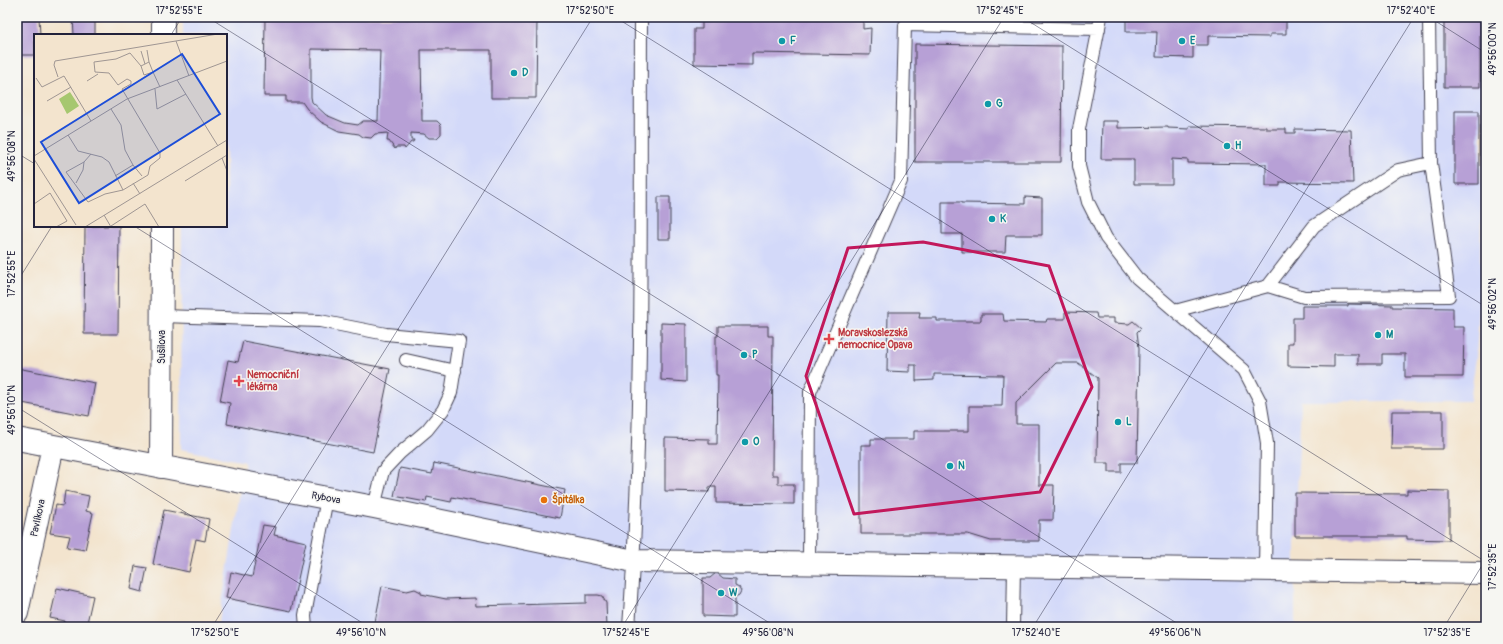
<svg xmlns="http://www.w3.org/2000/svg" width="1503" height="644" font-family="Pangolin,sans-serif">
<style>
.built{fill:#d3d9f9}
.building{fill:#b7a0d6;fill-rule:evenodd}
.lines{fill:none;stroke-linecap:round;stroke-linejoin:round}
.lane-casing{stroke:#413f51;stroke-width:14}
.street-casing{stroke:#413f51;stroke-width:24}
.lane{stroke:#fff;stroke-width:12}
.street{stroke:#fff;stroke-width:22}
.marked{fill:none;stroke:#c2185b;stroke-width:3;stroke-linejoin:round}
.ticks{fill:none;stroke:#22223b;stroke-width:1;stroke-opacity:0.45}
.culture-dot{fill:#0f9aa8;stroke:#f6f6f2;stroke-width:1.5}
.health-dot{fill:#e0444e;stroke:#f6f6f2;stroke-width:1.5}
.food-dot{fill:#e8710a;stroke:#f6f6f2;stroke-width:1.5}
.labels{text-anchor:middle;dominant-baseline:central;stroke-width:3;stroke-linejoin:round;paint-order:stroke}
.culture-label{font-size:10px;font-weight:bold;fill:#0d838f;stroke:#f6f6f2;text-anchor:start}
.health-label{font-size:10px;font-weight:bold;fill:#be3a42;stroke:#f6f6f2;text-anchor:start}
.street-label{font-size:10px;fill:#22223b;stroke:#f6f6f2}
.food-label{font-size:10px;font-weight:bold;fill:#c56008;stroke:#f6f6f2;text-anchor:start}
.inset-road{fill:none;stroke:#9f9693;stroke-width:1}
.view{fill:#1d4ed8;fill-opacity:0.15;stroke:#1d4ed8;stroke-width:2}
.inset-edge{fill:none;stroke:#22223b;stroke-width:2}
.neatline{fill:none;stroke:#22223b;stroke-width:1.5}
.ticks-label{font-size:10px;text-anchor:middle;fill:#22223b}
</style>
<rect width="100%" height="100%" fill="#f6f6f2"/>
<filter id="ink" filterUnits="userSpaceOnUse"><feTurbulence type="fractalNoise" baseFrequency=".025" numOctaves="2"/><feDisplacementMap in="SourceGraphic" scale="8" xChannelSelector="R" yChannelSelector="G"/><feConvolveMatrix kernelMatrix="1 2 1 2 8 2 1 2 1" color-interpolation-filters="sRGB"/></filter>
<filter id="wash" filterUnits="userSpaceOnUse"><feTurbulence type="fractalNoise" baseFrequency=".012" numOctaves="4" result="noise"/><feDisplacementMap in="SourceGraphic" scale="16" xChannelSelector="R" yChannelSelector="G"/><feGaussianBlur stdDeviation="0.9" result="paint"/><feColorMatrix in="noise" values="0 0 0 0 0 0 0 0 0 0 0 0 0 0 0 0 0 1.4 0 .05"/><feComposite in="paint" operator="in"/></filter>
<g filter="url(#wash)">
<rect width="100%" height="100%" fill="#f3e4ce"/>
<!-- built -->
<path class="built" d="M183,17H1483L1480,295L1476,358L1470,401H1301L1297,493H1295V627H218L245,462L181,449L182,226H226V35H183Z"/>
<g id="blocks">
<!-- building -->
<path class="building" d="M17,17H39L40,35H35V55H17Z
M73,17H95V35H74Z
M265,17H537L536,98H491V50H421L422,121H437L441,125V134L437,138H429L424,134L411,133V140H414L413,142H411L405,149L404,147H396L395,149L389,141H387L388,133L375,134L371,138L363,137L359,134L339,131L321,122L307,109L302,102H286V96H264ZM311,49L380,50L378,121H363L358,125L345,123L326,115L312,102L311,97Z
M702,17H863V29L871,28L870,55L752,53V65L694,64V29H702Z
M1126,17H1286V34H1270V37L1208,36V45H1193V58L1156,57L1157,32H1126Z
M1444,17H1480V87H1444Z
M915,44L1062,46L1061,162H915Z
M1455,111H1479V184H1455Z
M1102,121H1118V128L1168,127V128L1189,129V126L1266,127V129H1286V133H1295V129L1351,130L1353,183L1280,182V186H1266V164L1188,163V160L1172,159V184H1134V159H1101Z
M658,197H670V239H658Z
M1025,197L1042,198V235H1006L1005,252H962V234H942V202H961V203L1025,204Z
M85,226H119L118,334H84Z
M1348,304L1392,305V307L1453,308V327H1464L1463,377H1405V354H1382V364H1358V354H1334V367L1288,366V343H1293V318H1302V306H1348Z
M888,312H920L919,318H937V321H981V314H1003L1004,321L1046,322L1047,319H1065V312L1096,313L1097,318H1114V323L1129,324L1133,321L1141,328L1137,332L1139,348L1137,463H1121V472H1109V463H1097L1098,378L1078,363H1056L1016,403V424H1039V485H1054L1053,520H1039V541H991L968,534H861V445H871V439H914V431H969V406H1002L1003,375L934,374V380L916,381V365H910V372L887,371Z
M661,323L686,324V382L661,380Z
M718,326H768V336H773L772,475H778V484H794V504L716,503V487H709V492L665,491V438L709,439V444H717L718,375H716V336H718Z
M243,341L390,369L373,452L227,424L230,403L220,401L228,360L238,362Z
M17,368L95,383L89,416L17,402Z
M1392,411H1443V449H1391Z
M1484,420H1486V547H1483Z
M434,463L565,490L560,518L452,497L451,502L427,497L426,502L394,496L400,468L432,474Z
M1407,490L1449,491V540L1407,539V536H1295V493L1407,494Z
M65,491L89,496L86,511L93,513L85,550L67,547L70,536L50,533L56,505L63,506Z
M164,510L209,519L205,541L196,539L189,572L153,564Z
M263,525L276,527L274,535L306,542L291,611L226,598L231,572L252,577Z
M135,566L147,568L142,592L131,589Z
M716,573H717L723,578L735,579V585L739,587L741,591L739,595L735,597V617L703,616V578H710Z
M382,586L407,591L415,589L421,592V594L446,599L475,598L476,606L586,603V595H598L602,596L606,603L607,627H374Z
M57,588L93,596L86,627H63L65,621L50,618Z"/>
</g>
</g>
<g filter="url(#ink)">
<use href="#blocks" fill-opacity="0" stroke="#413f51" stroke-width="1"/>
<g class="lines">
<defs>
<path id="lane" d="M1101,17L1079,129V166L1088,202L1106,238L1137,278L1244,370L1260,401L1267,443L1265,570
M1268,286L1304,297L1449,296L1431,163L1429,17
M1175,311L1268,286L1314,226L1398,170L1431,163
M162,316L320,321L386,334L459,341L451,393L443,410L427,430L400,453L383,471L374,507
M406,360L455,371
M809,564L810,392L901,181L905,25L1099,29
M306,627L305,615L327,498
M629,627C644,424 640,220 641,17
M1013,627L1014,566"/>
<path id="street" d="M163,35V17
M17,439L374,507L634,561L1486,573
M161,467L162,226
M17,613L53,446"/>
</defs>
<!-- lane casing -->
<use href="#lane" class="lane-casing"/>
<!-- street casing -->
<use href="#street" class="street-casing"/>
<!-- lane -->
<use href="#lane" class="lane"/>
<!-- street -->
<use href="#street" class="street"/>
</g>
</g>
<!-- marked area -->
<path class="marked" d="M923,242L1049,266L1092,387L1040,492L854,514L806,376L848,248Z"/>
<!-- ticks -->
<path class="ticks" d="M207,17L1183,627M615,17L1486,562M1022,17L1486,307M1429,17L1486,53M171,35L182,17M17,153L35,164M134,226L776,627M17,282L52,226M17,407L369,627M212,627L593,17M622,627L1004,17M1033,627L1414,17M1444,627L1486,559"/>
<!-- markers -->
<g class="culture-dot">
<circle cx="782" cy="41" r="4"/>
<circle cx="1182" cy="41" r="4"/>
<circle cx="514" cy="73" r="4"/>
<circle cx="988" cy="104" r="4"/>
<circle cx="1227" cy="146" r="4"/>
<circle cx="992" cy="219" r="4"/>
<circle cx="1378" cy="335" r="4"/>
<circle cx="744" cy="355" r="4"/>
<circle cx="1118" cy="422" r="4"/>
<circle cx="745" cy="442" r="4"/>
<circle cx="950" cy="466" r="4"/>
<circle cx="721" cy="593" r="4"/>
</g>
<g class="health-dot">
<path d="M827 333h4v4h4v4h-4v4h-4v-4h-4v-4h4z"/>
<path d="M237 375h4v4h4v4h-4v4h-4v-4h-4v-4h4z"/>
</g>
<circle class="food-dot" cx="544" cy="500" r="4"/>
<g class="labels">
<!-- culture labels -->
<g class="culture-label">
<text x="790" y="41">F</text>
<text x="1190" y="41">E</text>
<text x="522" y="73">D</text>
<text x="996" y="104">G</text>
<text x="1235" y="146">H</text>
<text x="1000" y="219">K</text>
<text x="1386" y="335">M</text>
<text x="752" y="355">P</text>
<text x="1126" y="422">L</text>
<text x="753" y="442">O</text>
<text x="958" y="466">N</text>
<text x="729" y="593">W</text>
</g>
<!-- health labels -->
<g class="health-label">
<text x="838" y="333">Moravskoslezská<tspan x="838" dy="12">nemocnice Opava</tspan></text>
<text x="247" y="375">Nemocniční<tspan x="247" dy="12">lékárna</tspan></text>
</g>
<!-- street labels -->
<g class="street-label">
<text transform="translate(162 347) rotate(-90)">Sušilova</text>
<text transform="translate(326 498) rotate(11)">Rybova</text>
<text transform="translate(38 518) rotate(-78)">Pavlíkova</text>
</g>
<!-- food labels -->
<g class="food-label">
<text x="552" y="500">Špitálka</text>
</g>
</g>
<!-- overview -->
<g transform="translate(34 34)">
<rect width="193" height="193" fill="#f3e4ce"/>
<path d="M36,58L45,72L33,80L25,65Z" fill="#a6c76f"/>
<path class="inset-road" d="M142,7L155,42M113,16L115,28M107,17L111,30M119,38L126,53M24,43L20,31L21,27L184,0M2,44L8,53L30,42L57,87M143,46L184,112M53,47L64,40M121,55L123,75L152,60M13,67L37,53M77,75L87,91L91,116L99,131L81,142M34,101L44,117L68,123L75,128L89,156L71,160L54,168L32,138L50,128M0,122L93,65L193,27M188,124L193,137M0,125L42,191M99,131L108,142M151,147L193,121M42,149L49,136L50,128L57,120M99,149L106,160M89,156L114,141L116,132L126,124V119L88,55L97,50V47L93,45L84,51L75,39L61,38L60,28L82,25L96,19L107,32L115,28L119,38L110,41L107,32M0,170L16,159L33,187L22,193M70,181L77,193M77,192L111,170L125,193M51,193L193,106"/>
<path class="view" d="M148,20L186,80L45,169L7,108Z"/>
<rect width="193" height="193" class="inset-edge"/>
</g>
<!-- margin -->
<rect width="1503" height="644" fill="none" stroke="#f6f6f2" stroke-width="44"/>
<rect x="22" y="22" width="1459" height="600" class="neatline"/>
<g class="ticks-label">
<text x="179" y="14">17°52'55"E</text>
<text x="590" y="14">17°52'50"E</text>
<text x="1000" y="14">17°52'45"E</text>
<text x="1411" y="14">17°52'40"E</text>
<text transform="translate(1492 49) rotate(-90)" y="4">49°56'00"N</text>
<text transform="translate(11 156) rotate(-90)" y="4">49°56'08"N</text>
<text transform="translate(11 274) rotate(-90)" y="4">17°52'55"E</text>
<text transform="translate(1492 304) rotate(-90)" y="4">49°56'02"N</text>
<text transform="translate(11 410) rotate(-90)" y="4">49°56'10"N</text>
<text transform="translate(1492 567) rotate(-90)" y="4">17°52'35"E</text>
<text x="215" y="636">17°52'50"E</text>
<text x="361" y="636">49°56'10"N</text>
<text x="626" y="636">17°52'45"E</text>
<text x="768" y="636">49°56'08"N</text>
<text x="1036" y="636">17°52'40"E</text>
<text x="1175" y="636">49°56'06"N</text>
<text x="1447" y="636">17°52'35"E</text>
</g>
</svg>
